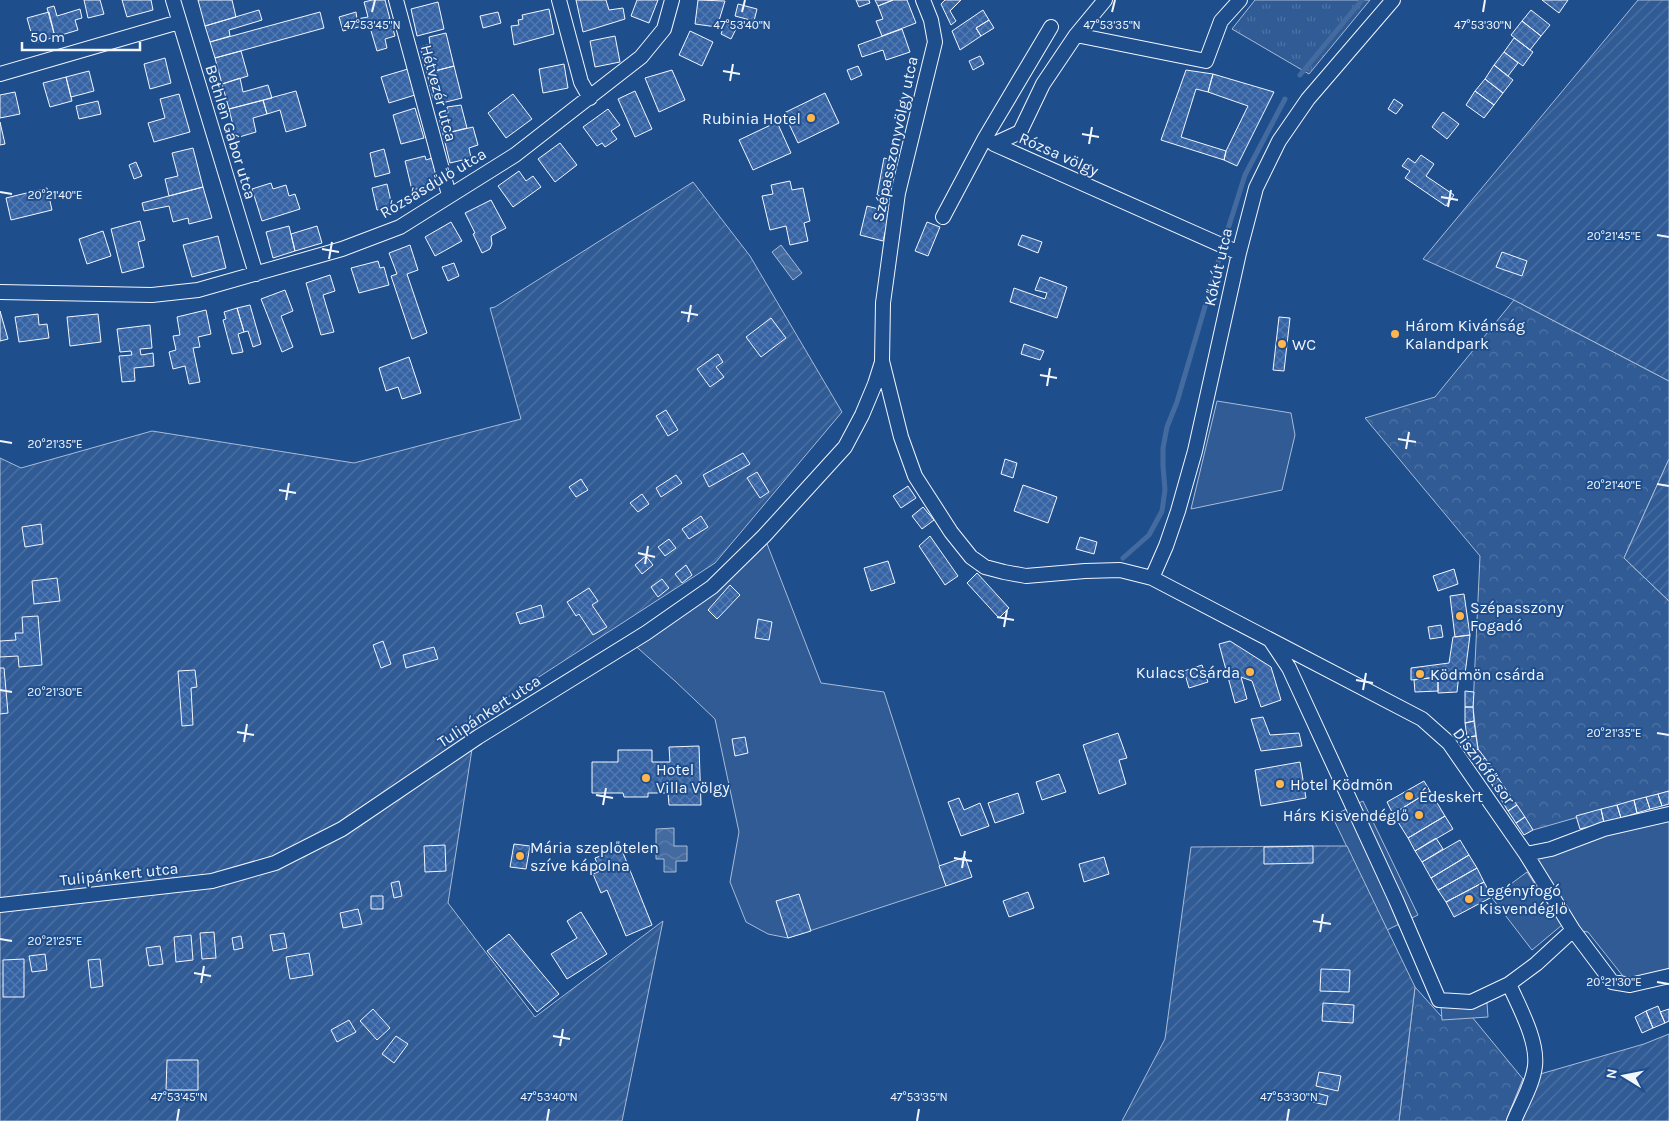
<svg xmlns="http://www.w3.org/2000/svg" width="1669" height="1121" font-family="Karla,sans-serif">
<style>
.grass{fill:url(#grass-tufts);stroke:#a8bbd7}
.forest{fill:url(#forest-crowns);stroke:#a8bbd7}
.built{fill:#305b95;stroke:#a8bbd7}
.garden{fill:url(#garden-furrows);stroke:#a8bbd7}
.water{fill:url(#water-waves);stroke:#a8bbd7}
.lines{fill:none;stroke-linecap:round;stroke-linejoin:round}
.stream{stroke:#446ba0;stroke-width:5}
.building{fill:url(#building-cross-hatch);stroke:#f2f6ff}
.minor-casing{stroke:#f2f6ff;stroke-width:16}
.minor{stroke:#1f4e8c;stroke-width:14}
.ticks{fill:none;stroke:#f2f6ff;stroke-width:2}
.poi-dot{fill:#ffb74d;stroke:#1f4e8c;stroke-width:2}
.labels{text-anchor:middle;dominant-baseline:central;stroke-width:4;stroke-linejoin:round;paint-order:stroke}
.street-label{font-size:16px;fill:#f2f6ff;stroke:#1f4e8c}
.poi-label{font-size:16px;fill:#f2f6ff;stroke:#1f4e8c;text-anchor:start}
.ticks-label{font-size:12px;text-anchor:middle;fill:#f2f6ff;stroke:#1f4e8c;stroke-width:4;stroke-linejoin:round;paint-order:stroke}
</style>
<defs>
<pattern id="grass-tufts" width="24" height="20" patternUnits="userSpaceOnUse" patternTransform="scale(1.25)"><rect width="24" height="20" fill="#305b95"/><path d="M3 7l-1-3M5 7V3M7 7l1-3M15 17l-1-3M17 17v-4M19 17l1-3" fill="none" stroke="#4e73a5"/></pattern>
<pattern id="forest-crowns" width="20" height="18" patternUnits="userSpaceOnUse" patternTransform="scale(1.25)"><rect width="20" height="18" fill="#305b95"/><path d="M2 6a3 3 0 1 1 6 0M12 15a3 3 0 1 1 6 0" fill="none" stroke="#4e73a5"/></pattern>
<pattern id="garden-furrows" width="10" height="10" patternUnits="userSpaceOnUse" patternTransform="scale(1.25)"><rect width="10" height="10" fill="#305b95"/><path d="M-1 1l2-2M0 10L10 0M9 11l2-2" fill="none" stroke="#4e73a5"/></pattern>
<pattern id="water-waves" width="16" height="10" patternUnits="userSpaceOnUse" patternTransform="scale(1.25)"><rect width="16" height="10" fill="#446ba0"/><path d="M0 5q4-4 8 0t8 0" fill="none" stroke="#5f81ae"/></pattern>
<pattern id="building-cross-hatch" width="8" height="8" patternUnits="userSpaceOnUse" patternTransform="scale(1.25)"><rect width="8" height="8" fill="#3563a3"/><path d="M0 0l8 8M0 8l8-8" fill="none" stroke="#537ab1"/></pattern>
</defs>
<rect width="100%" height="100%" fill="#1f4e8c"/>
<!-- grass -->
<path class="grass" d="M1255,0H1370L1309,74L1232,29Z"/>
<!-- forest -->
<path class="forest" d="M1514,300L1669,381V459L1624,558L1669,601V791L1533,830L1478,749L1473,707L1480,556L1365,418L1435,397Z
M1415,987L1441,1016L1472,1017L1523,1079L1506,1121H1399Z"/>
<!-- built -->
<path class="built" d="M1217,401L1291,413L1295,435L1282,490L1191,509Z
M764,536L821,683L884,692L946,886L788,938L768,934L746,922L730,882L739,832L715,719L675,681L631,642L646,633Z
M1363,801L1418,915L1387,930L1332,816Z
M1669,814V976L1630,985L1588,932L1573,930L1526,854Z
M1527,872L1562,925L1532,950L1492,898Z
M1487,1003L1488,1017L1442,1020L1441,1006Z"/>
<!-- garden -->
<path class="garden" d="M1638,0H1669V381L1514,300L1423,259Z
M693,182L750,256L842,412L715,563L477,717L448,903L535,1017L663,921L622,1121H0V458L21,468L152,431L354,463L521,419L490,308L495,307Z
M1669,459V601L1624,558Z
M1313,846H1347L1415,987L1399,1121H1122L1165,1039L1191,847Z
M1669,1034V1121H1506L1523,1079L1644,1044Z"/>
<!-- water -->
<path class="water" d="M781,245L802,273L793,280L772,252Z
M674,828V846H687V861H676V872H664V859H656V829Z"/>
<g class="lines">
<!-- stream -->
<path class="stream" d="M1300,75L1362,0
M1227,232L1245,175L1285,99
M1123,558L1149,535L1162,511L1165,490L1163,466V448L1167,427L1177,402L1221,252"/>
</g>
<!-- building -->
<path class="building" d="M84,0H100L104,14L88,18Z
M122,0H151L153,10L127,17Z
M198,0H232L236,17L205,26Z
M372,0H385L390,19L343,31L339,17L356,12L357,19L368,17L364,2Z
M576,0H606L609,10L623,8L625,19L583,32Z
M637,0H658L649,23L631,16Z
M698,0L725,1L717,27L695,24Z
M856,0H869L870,3L859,7Z
M875,0H893L878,6Z
M893,0H907L916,23L882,36L876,21L883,19L878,6Z
M945,0H961L950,11L956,21L951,25L941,4Z
M1542,0H1568L1559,13Z
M438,2L444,29L417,36L411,9Z
M738,4L757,9L754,21L735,16Z
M54,6L57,16L80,9L82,18L75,20L78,30L55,37L47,8Z
M549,9L554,34L514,45L511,26L519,25L518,20L523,19L522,15Z
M259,10L262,20L229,30L230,36L210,42L205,26Z
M983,10L989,20L976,28L981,36L960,50L952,31Z
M1531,10L1550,25L1541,36L1522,21Z
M49,12L55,37L34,43L27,18Z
M320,12L324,28L215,58L210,42Z
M498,12L501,23L483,28L480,16Z
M390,19L395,36L385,39L387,48L377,51L369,24Z
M989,20L994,28L981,36L976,28Z
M1522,21L1541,36L1530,50L1511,35Z
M725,23L736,29L731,39L721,34Z
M902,29L910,52L886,60L883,50L862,57L858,45Z
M690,31L713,42L702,66L679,55Z
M446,33L454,66L427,73L420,47L430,44L429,37Z
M615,36L620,62L595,67L590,41Z
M1514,38L1533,52L1523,66L1504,52Z
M241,51L248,76L222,84L215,58Z
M1504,52L1518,63L1508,76L1494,65Z
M980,56L984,64L973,70L969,61Z
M165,58L171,83L150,89L144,64Z
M564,64L568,88L543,93L539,69Z
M1494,65L1513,80L1503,93L1485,79Z
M454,66L462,98L442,103L440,97L433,98L427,73Z
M858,66L862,75L851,80L847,70Z
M408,69L415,95L389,103L381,77Z
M672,70L685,100L659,112L645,78Z
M1186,70L1213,74L1208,92L1196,89L1181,137L1226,151L1224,160L1161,140Z
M89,71L94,91L71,97L66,77Z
M1213,74L1274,92L1237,166L1224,160L1226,151L1248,106L1208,92Z
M66,77L72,101L50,107L43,83Z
M240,78L243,92L268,85L272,98L229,109L222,84Z
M1485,79L1503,93L1494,105L1475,91Z
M296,91L306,126L286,132L280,110L267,114L263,100Z
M635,91L652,129L635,137L618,99Z
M1475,91L1494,105L1484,118L1466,105Z
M15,92L20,114L0,118V95Z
M825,93L839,123L798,143L784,113Z
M179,94L190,132L154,142L148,123L165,118L160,99Z
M513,94L532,119L506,138L488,113Z
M1394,99L1403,105L1396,114L1388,109Z
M263,100L267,114L253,118L256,132L236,138L229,109Z
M98,101L101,114L79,119L76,106Z
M461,105L467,128L443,134L438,114L448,113L447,107Z
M415,108L424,138L401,144L393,115Z
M608,109L620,125L611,131L617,139L605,147L602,143L597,146L583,127Z
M1443,112L1459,124L1447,139L1432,127Z
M0,122L5,144L0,145Z
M777,122L791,153L753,170L739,140Z
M473,127L478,145L469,148L471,158L450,163L443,134Z
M560,143L577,165L555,182L538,159Z
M193,148L203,187L169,196L165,179L178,176L172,153Z
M384,149L390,173L375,177L370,153Z
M1421,155L1434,164L1426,176L1454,195L1446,206L1405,178L1410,171L1402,166L1408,158L1415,163Z
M425,156L426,160L432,158L438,184L412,190L405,161Z
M884,158L898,161L890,198L877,195Z
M136,162L142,176L134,179L129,165Z
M519,171L526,181L533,176L541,187L513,207L498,186Z
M790,181L792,190L803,188L810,221L804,223L808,241L790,245L786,226L770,230L762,196L773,194L771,185Z
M271,183L273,189L286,185L289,196L295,194L300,209L262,221L252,189Z
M387,184L392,206L377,210L372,188Z
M203,187L212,218L189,224L188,218L173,222L169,206L144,211L142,203Z
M47,188L52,210L11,220L6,198Z
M491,200L506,228L491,236L492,244L490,249L482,253L473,234L475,233L465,213Z
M867,206L890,212L883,241L860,235Z
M140,221L145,240L138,242L144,267L122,273L111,229Z
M451,222L462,241L435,256L425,237Z
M927,222L940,227L928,256L915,251Z
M289,226L295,251L273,258L266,232Z
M317,226L322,243L295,251L291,234Z
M103,231L111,256L87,264L79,239Z
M1022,235L1042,242L1038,253L1018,245Z
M218,236L226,268L192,277L183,245Z
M410,245L418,270L407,274L427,333L412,339L391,276L397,274L389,253Z
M1502,252L1527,261L1522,276L1496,267Z
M378,261L380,268L384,267L389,285L359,293L351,268Z
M454,263L459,276L448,281L442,267Z
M330,275L335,291L323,295L334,332L321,335L306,283Z
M1040,277L1067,287L1057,318L1010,302L1014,288L1045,299L1047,293L1035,290Z
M285,290L293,311L281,316L293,347L282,352L261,299Z
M250,305L261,344L253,347L248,331L244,332L237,308Z
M237,308L244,332L238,334L243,352L232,354L223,320L226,319L224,312Z
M206,310L211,334L198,337L200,347L193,348L200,382L189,384L185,366L173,369L169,352L176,350L173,336L180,335L177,317Z
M0,311L8,339L0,341Z
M38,314L39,325L47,324L49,338L19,342L15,317Z
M98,314L101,342L70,346L67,317Z
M1279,317L1290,318L1284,371L1273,370Z
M771,318L786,338L761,357L746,337Z
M150,325L152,348L140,349L141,355L153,353L154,366L134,368L135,381L122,382L119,356L132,355L131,351L120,352L117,329Z
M1024,344L1044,351L1040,360L1021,354Z
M718,354L723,362L716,367L724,377L710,387L697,369Z
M409,357L421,393L402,399L398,387L386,391L379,368Z
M666,410L678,430L668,436L656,416Z
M743,453L750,464L709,487L703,475Z
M1005,459L1017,463L1013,478L1001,474Z
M757,472L769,492L760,498L747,478Z
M676,475L682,483L661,497L656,488Z
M581,479L588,490L576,497L569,487Z
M1023,485L1057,497L1048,523L1014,511Z
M908,486L916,498L901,508L893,496Z
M642,494L649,504L638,512L630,503Z
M923,507L934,520L922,529L912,516Z
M701,516L708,527L689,539L682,529Z
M41,524L43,544L25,547L22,527Z
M930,536L958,576L945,585L919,546Z
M1080,537L1097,542L1094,554L1076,549Z
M669,539L676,548L665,556L658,547Z
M646,556L653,565L642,574L635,565Z
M888,561L895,583L871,591L864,568Z
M686,565L692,575L682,583L675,574Z
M1454,569L1458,584L1438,591L1433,576Z
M977,573L1009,608L999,618L967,583Z
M57,578L60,601L34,604L32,581Z
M662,579L669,588L658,597L651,587Z
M730,585L740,595L717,619L708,610Z
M589,588L598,601L592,605L607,627L593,635L579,614L576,616L567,602Z
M1464,594L1470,635L1455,637L1450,596Z
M541,605L544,617L520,624L516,613Z
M38,616L42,665L19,667L18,656L0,657V641L16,640L15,633H23L22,617Z
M758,619L772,622L769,640L755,638Z
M1441,625L1443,637L1430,639L1428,627Z
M1470,635L1465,674L1411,680V668L1449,663L1453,637Z
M383,641L391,664L381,668L373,645Z
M1230,641L1271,667L1281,700L1261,707L1252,681L1241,677L1247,699L1235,703L1219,644Z
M434,647L438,659L406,668L403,655Z
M1202,665L1208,682L1189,688L1184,671Z
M0,668H4L8,713L0,714Z
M195,670L197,687L191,688L193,725L182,726L178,671Z
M1459,674L1457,692L1438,693V677Z
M1438,677V691L1415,692L1414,680Z
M1465,691L1474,692L1473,707H1465Z
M1465,707H1473L1474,721L1465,723Z
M1263,717L1270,735L1299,733L1302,746L1261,751L1251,719Z
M1474,721L1476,736L1467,737L1465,723Z
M1118,733L1127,758L1119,760L1126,784L1099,794L1083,745Z
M1476,736L1478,749L1471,754L1467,737Z
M745,737L748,753L735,756L732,739Z
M699,746L701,805H669L668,793H648V797H624L623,793H592V762H618V750H652V762H670L669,747Z
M1478,749L1485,758L1477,764L1471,754Z
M1485,758L1492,768L1484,774L1477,764Z
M1300,762L1306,798L1261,806L1255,770Z
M1492,768L1498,778L1492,785L1484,774Z
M1059,774L1066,792L1042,800L1036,782Z
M1498,778L1507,791L1499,796L1492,785Z
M1424,781L1430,791L1393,814L1387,802Z
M1430,791L1445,816L1408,838L1393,814Z
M1507,791L1517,805L1508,811L1499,796Z
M1669,791V804L1662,806L1658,794Z
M1018,793L1024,813L995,823L988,803Z
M1658,794L1662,806L1650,809L1646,797Z
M1646,797L1650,809L1637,813L1634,800Z
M959,798L964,810L980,803L989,826L961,836L948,802Z
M1634,800L1637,813L1621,818L1617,805Z
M1517,805L1525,817L1516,823L1508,811Z
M1617,805L1621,818L1604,823L1601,809Z
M1601,809L1604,823L1580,829L1576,816Z
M1445,816L1453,829L1415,851L1408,838Z
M1525,817L1533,830L1524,835L1516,823Z
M1436,838L1443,849L1422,862L1415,851Z
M1460,840L1469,855L1431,878L1422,862Z
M514,844L530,846L526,869L510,867Z
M445,845L446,871L425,872L424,846Z
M1313,846V863L1264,864V847Z
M621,848L652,925L626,936L607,890L601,893L593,874L600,871L595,858Z
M1469,855L1477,868L1438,890L1431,878Z
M965,857L972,877L946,886L939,866Z
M1104,857L1109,874L1084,882L1079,864Z
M1477,868L1484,882L1446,902L1438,890Z
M399,881L402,896L394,898L391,883Z
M1484,882L1492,897L1454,917L1446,902Z
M1028,892L1034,908L1009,917L1003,901Z
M799,894L811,931L788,938L776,901Z
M371,896H383V909H371Z
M358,909L362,924L343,928L340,913Z
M581,912L607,954L567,979L551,954L577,938L567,921Z
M214,932L216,958L202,959L200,933Z
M284,933L287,948L273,951L270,935Z
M509,934L559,994L537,1012L487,951Z
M191,935L193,960L176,962L174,937Z
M241,936L243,948L234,950L232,938Z
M160,946L163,964L149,966L146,948Z
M309,953L313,975L290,979L286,957Z
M45,954L47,970L32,972L29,956Z
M24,959V997H3V960Z
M100,959L103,986L91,988L88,960Z
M1321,969L1350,970L1349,992L1320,991Z
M1323,1003L1354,1005L1353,1023L1322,1021Z
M1658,1006L1665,1023L1653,1028L1646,1011Z
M373,1009L390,1028L377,1040L360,1021Z
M1669,1009V1021L1665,1023L1660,1012Z
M1646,1011L1653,1028L1642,1033L1635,1017Z
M349,1020L356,1032L337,1042L331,1030Z
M396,1036L408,1044L394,1063L382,1054Z
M167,1060H198V1090H166Z
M1319,1072L1341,1076L1338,1091L1316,1086Z
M1316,1093L1328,1096L1326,1105L1313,1102Z"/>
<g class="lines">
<defs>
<path id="minor" d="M173,0L256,274
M396,0L449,195
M559,0L581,82L590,98
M923,0L931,20L935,42L898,193L883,303L882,361L901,437L915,476L951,532L971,557L985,567L1004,572L1026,576L1085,571L1120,570L1152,578L1422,719L1449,743L1526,854L1573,930L1612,982L1630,985L1669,976
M1105,0L1076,35L1206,61L1221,21L1240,0
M1076,35L1043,84L1020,132L994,144L1239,253
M0,74L179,22
M985,138L1051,27
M943,217L985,138L992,142
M0,292L152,295L198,290L342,249L400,227L515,155L641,57L664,29L672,0
M1152,578L1166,546L1178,511L1195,451L1239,253L1256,188L1279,141L1308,99L1393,0
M1271,641L1289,668L1396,900L1439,1000L1471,1002L1509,984L1536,964L1573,930
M1526,854L1551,849L1604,829L1669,814
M0,905L212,881L275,863L342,829L478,737L646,633L712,587L764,536L845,447L862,415L875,384L882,362
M1509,984C1519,1007 1538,1040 1535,1066C1533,1084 1521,1104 1514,1121"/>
</defs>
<!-- minor casing -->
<use href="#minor" class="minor-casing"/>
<!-- minor -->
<use href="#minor" class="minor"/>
</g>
<!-- ticks -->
<path class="ticks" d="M372,12L375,0M742,12L745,0M1112,12L1115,0M1483,12L1485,0M723,71L740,74M730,81L733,64M1082,134L1099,137M1089,144L1092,127M0,192L12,194M1441,197L1458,200M1448,207L1451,190M1657,235L1669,237M322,249L339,252M329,259L332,242M681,312L698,315M688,322L691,305M1040,375L1057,378M1047,386L1050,368M1398,439L1416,442M0,441L12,443M1406,449L1409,432M1657,484L1669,486M279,490L296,493M286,500L289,483M638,553L655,557M645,564L648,546M997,617L1014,620M1004,627L1007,610M1356,680L1373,683M0,690L12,692M1363,690L1366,673M237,732L254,735M1657,733L1669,735M244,742L247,724M596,795L613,798M603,805L606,788M954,858L972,861M962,868L965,851M1313,921L1331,924M1320,932L1323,914M0,939L12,941M194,973L211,976M1657,982L1669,984M201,983L204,966M553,1036L570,1039M560,1046L563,1029M177,1121L179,1109M547,1121L549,1109M917,1121L919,1109M1287,1121L1289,1109"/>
<!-- markers -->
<g class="poi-dot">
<circle cx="811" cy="118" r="5"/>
<circle cx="1395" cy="334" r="5"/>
<circle cx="1282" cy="344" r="5"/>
<circle cx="1460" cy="616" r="5"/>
<circle cx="1250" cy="672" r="5"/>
<circle cx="1420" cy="674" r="5"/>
<circle cx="646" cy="778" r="5"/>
<circle cx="1280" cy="784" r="5"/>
<circle cx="1409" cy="796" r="5"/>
<circle cx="1419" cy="815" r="5"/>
<circle cx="520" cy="856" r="5"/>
<circle cx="1469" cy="899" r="5"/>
</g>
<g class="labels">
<!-- street labels -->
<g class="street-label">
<text transform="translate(439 93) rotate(75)">Hétvezér utca</text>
<text transform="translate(231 132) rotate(73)">Bethlen Gábor utca</text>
<text transform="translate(895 139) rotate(-78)">Szépasszonyvölgy utca</text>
<text transform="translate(1059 154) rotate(24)">Rózsa völgy</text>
<text transform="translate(433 183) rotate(-31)">Rózsásdűlő utca</text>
<text transform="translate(1218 267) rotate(-77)">Kőkút utca</text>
<text transform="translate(489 711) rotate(-33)">Tulipánkert utca</text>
<text transform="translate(1484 766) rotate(53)">Disznófő sor</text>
<text transform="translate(119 874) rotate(-6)">Tulipánkert utca</text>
</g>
<!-- poi labels -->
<g class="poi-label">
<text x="801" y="118" text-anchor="end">Rubinia Hotel</text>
<text x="1405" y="325">Három Kivánság<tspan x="1405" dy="18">Kalandpark</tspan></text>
<text x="1292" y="344">WC</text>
<text x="1470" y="607">Szépasszony<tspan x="1470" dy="18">Fogadó</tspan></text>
<text x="1240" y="672" text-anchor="end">Kulacs Csárda</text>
<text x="1430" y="674">Ködmön csárda</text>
<text x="656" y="769">Hotel<tspan x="656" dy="18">Villa Völgy</tspan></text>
<text x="1290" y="784">Hotel Ködmön</text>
<text x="1419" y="796">Édeskert</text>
<text x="1409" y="815" text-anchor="end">Hárs Kisvendéglő</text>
<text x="530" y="847">Mária szeplőtelen<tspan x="530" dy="18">szíve kápolna</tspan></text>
<text x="1479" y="890">Legényfogó<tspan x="1479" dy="18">Kisvendéglő</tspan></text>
</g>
</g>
<g class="ticks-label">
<text x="372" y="29">47°53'45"N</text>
<text x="742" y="29">47°53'40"N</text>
<text x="1112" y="29">47°53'35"N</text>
<text x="1483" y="29">47°53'30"N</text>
<text x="55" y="199">20°21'40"E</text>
<text x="1614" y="240">20°21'45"E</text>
<text x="55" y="448">20°21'35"E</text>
<text x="1614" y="489">20°21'40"E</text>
<text x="55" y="696">20°21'30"E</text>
<text x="1614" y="737">20°21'35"E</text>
<text x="55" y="945">20°21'25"E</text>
<text x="1614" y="986">20°21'30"E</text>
<text x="179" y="1101">47°53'45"N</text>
<text x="549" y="1101">47°53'40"N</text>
<text x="919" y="1101">47°53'35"N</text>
<text x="1289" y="1101">47°53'30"N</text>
</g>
<!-- north arrow -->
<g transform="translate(1624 1076) rotate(280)" stroke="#1f4e8c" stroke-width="4" paint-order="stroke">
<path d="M0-4L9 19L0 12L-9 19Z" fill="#f2f6ff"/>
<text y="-8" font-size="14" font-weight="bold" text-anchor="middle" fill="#f2f6ff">N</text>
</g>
<!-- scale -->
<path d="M22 42v8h118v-8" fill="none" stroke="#f2f6ff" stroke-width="2.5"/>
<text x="30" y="42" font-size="15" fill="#f2f6ff" stroke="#1f4e8c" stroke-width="4" paint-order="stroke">50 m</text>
</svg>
